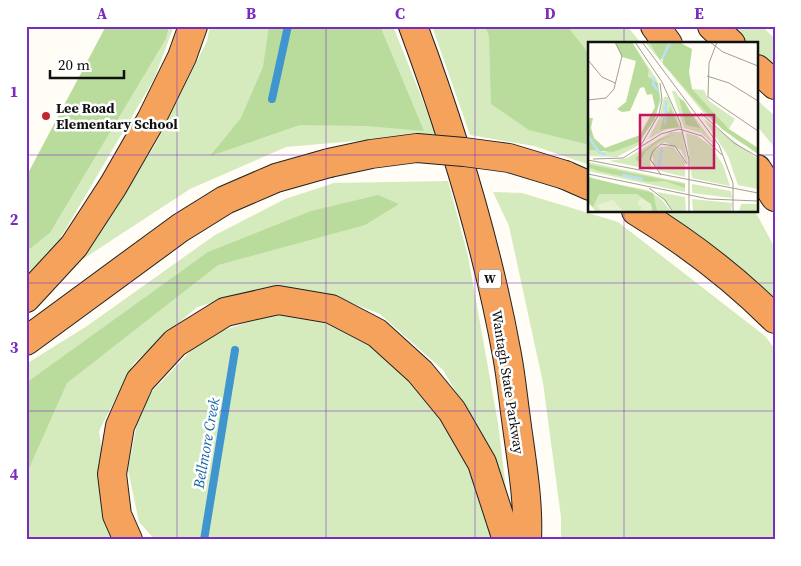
<svg xmlns="http://www.w3.org/2000/svg" width="801" height="566" font-family="'Source Serif 4',serif">
<style>
.green{fill:#d5ebbd}
.forest{fill:#b9dc9c}
.lines{fill:none;stroke-linecap:round;stroke-linejoin:round}
.stream{stroke:#3f96cf;stroke-width:8}
.highway-casing{stroke:#222;stroke-width:30}
.highway{stroke:#f5a25d;stroke-width:28}
.highway-bridge-casing{stroke:#222;stroke-width:30;stroke-linecap:butt}
.highway-bridge{stroke:#f5a25d;stroke-width:28}
.grid{fill:none;stroke:#7b2cbf;stroke-width:1;stroke-opacity:0.55}
.poi-dot{fill:#c4262e;stroke:#fff;stroke-width:2}
.labels{text-anchor:middle;dominant-baseline:central;stroke-width:5;stroke-linejoin:round;paint-order:stroke}
.shield{fill:#fff;stroke:#585858;stroke-width:1}
.shield-label{font-size:12px;font-weight:bold;fill:#111}
.poi-label{font-size:14px;font-weight:bold;fill:#111;stroke:#fff;text-anchor:start}
.street-label{font-size:14px;fill:#111;stroke:#fff}
.water-label{font-size:15px;font-style:italic;fill:#1768a6;stroke:#fff}
.inset-river{fill:none;stroke:#b9e0f7;stroke-width:2.5}
.inset-road{fill:none;stroke:#a09f9a;stroke-width:1}
.view{fill:#c2185b;fill-opacity:0.15;stroke:#c2185b;stroke-width:2.5}
.inset-edge{fill:none;stroke:#111;stroke-width:2.5}
.neatline{fill:none;stroke:#7b2cbf;stroke-width:2}
.grid-label{font-size:16px;text-anchor:middle;font-weight:bold;fill:#7b2cbf}
</style>
<rect width="100%" height="100%" fill="#fffdf5"/>
<!-- green -->
<path class="green" d="M169,26H174L154,79L57,244L26,277V252L50,233L166,39Z
M210,26H393L436,134L286,147L190,189L80,261L155,145L207,41Z
M432,26H627L642,44H590V165L534,146L470,135Z
M726,26H762L775,39V71L757,55V44H745Z
M757,100L775,116V148L757,126Z
M448,181L468,256L498,423L511,531L478,429L443,370L380,314L326,293L268,287L197,307L133,364L99,431L110,511L121,540H26V364L87,326L215,235L285,199L334,183Z
M493,192L522,193L618,222L765,336L775,349V540H561V517L543,383L509,226Z
M663,211H755L775,248V304L666,217Z
M272,314L351,328L437,405L484,501L491,540H155L139,522L128,470L141,403L204,337Z"/>
<!-- forest -->
<path class="forest" d="M106,26H169L166,39L50,233L26,252V177Z
M269,26H380L424,131L366,126L300,125L210,156L241,118L263,67Z
M485,26H567L590,55V145L529,130L491,104L489,36Z
M378,195L399,204L365,225L218,265L67,383L26,475V383L208,252L311,211Z"/>
<g class="lines">
<!-- stream -->
<path class="stream" d="M272,99L288,26
M204,540L235,350"/>
<defs>
<path id="highway" d="M413,26C452,131 487,245 507,355C511,376 513,398 516,419C521,458 529,500 527,540
M655,26L668,44
M712,26L731,44
M757,69L775,85
M757,169L775,197
M565,175L590,186
M636,211C687,242 733,277 775,319
M26,298L74,246L113,186L151,120L182,57L193,26
M26,341L180,228L225,200L276,178L329,163
M128,540L117,515L112,474L120,426L140,381L175,343L225,312L278,300L331,309L377,333L420,372L452,411L482,463L507,540"/>
</defs>
<!-- highway casing -->
<use href="#highway" class="highway-casing"/>
<!-- highway -->
<use href="#highway" class="highway"/>
<defs>
<path id="highway-bridge" d="M329,163L371,154L417,148L464,152L509,158L565,175"/>
</defs>
<!-- highway-bridge casing -->
<use href="#highway-bridge" class="highway-bridge-casing"/>
<!-- highway-bridge -->
<use href="#highway-bridge" class="highway-bridge"/>
</g>
<!-- grid -->
<path class="grid" d="M177,26V540M326,26V540M475,26V540M624,26V44M26,155H590M757,155H775M624,211V540M26,283H775M26,411H775"/>
<!-- markers -->
<circle class="poi-dot" cx="46" cy="116" r="5"/>
<g class="labels">
<!-- shield labels -->
<rect class="shield" x="479" y="269.5" width="22" height="19" rx="4"/>
<g class="shield-label">
<text x="490" y="279">W</text>
</g>
<!-- poi labels -->
<g class="poi-label">
<text x="56" y="108">Lee Road<tspan x="56" dy="16">Elementary School</tspan></text>
</g>
<!-- street labels -->
<g class="street-label">
<text transform="translate(508 382) rotate(81)">Wantagh State Parkway</text>
</g>
<!-- water labels -->
<g class="water-label">
<text transform="translate(206 443) rotate(-80)">Bellmore Creek</text>
</g>
</g>
<!-- overview -->
<g transform="translate(588 42)">
<rect width="170" height="170" fill="#fffdf5"/>
<path d="M44,0L69,38L73,59L51,103L29,115L0,114V108L17,110L51,100L72,58L60,36L61,28ZM57,0H61L82,30L158,105L118,74ZM104,47L116,48L121,59L147,77L141,87ZM84,49H87L128,104L113,91L96,86ZM76,55H80L93,86L79,87L60,97L71,77ZM116,77L170,117V147L150,143L140,114ZM83,90H94L100,122L93,108L77,100L70,102L62,121L65,128L21,119L39,116ZM98,91L109,94L123,104L135,123L142,144L104,136ZM85,104L97,120V135L72,129L65,122V111L71,105ZM0,120L97,141V150L0,129ZM0,137L60,148L73,157L84,170H8L0,160ZM104,142L143,149L144,156L104,151ZM69,150L97,155L98,170H86ZM104,157L144,161L143,170H105ZM153,162H170V170H151Z" fill="#d5ebbd"/>
<path d="M27,0H44L61,28L60,35L70,41L72,58L67,77L51,100L25,110L0,108V76H5L3,86L6,96L17,106L52,93L67,65L64,52L59,53L56,45L52,46L42,69L34,70L29,67L38,60L48,19L34,15ZM61,0H91L104,7L101,30L104,47L141,87L170,106V112L134,87L116,68L75,22V15L72,18ZM91,56L96,59L112,86L98,83ZM82,65L91,85L72,88L78,67L81,71ZM89,92L72,98L58,109L51,121L47,116L71,97ZM0,122L97,142V146L77,139L61,140L10,129L0,125ZM0,135L65,151L69,169L65,170L63,162L49,152H11L5,165L0,160Z" fill="#b9dc9c"/>
<path d="M53,156L63,162L64,170H51L54,165L49,162ZM25,158L36,170H13L9,163Z" fill="#e6f2cf"/>
<path class="inset-river" d="M74,17L82,0M66,35L65,42L70,49M77,82L78,59M0,94L11,110L18,113M71,125L74,106M34,133L55,137"/>
<path class="inset-road" d="M47,0L74,40L92,80L101,118V170M54,0L131,103L145,141V170M122,0L135,10L170,24M129,0L121,21L120,55L170,89M0,18L14,35L27,41M119,34L141,41L170,59M0,58L18,56L26,47L34,14L27,0M113,71L146,101L170,115M53,103L71,72L74,58L72,41M5,117L35,116L73,92L91,87L114,94L134,113M0,118L170,151M0,132L121,157L170,159M73,133L62,117L65,109L73,102L87,104L99,122M61,146L77,158L85,170"/>
<path class="view" d="M52,73H126V126H52Z"/>
<rect width="170" height="170" class="inset-edge"/>
</g>
<!-- border -->
<rect width="801" height="566" fill="none" stroke="#ffffff" stroke-width="55"/>
<!-- scale -->
<path d="M50 70v8h74v-8" fill="none" stroke="#111111" stroke-width="2.5"/>
<text x="58" y="70" font-size="15" fill="#111111" stroke="#ffffff" stroke-width="4" paint-order="stroke">20 m</text>
<rect x="28" y="28" width="746" height="510" class="neatline"/>
<g class="grid-label">
<text x="102" y="19">A</text>
<text x="251" y="19">B</text>
<text x="400" y="19">C</text>
<text x="550" y="19">D</text>
<text x="699" y="19">E</text>
<text x="14" y="97">1</text>
<text x="14" y="225">2</text>
<text x="14" y="353">3</text>
<text x="14" y="480">4</text>
</g>
</svg>
